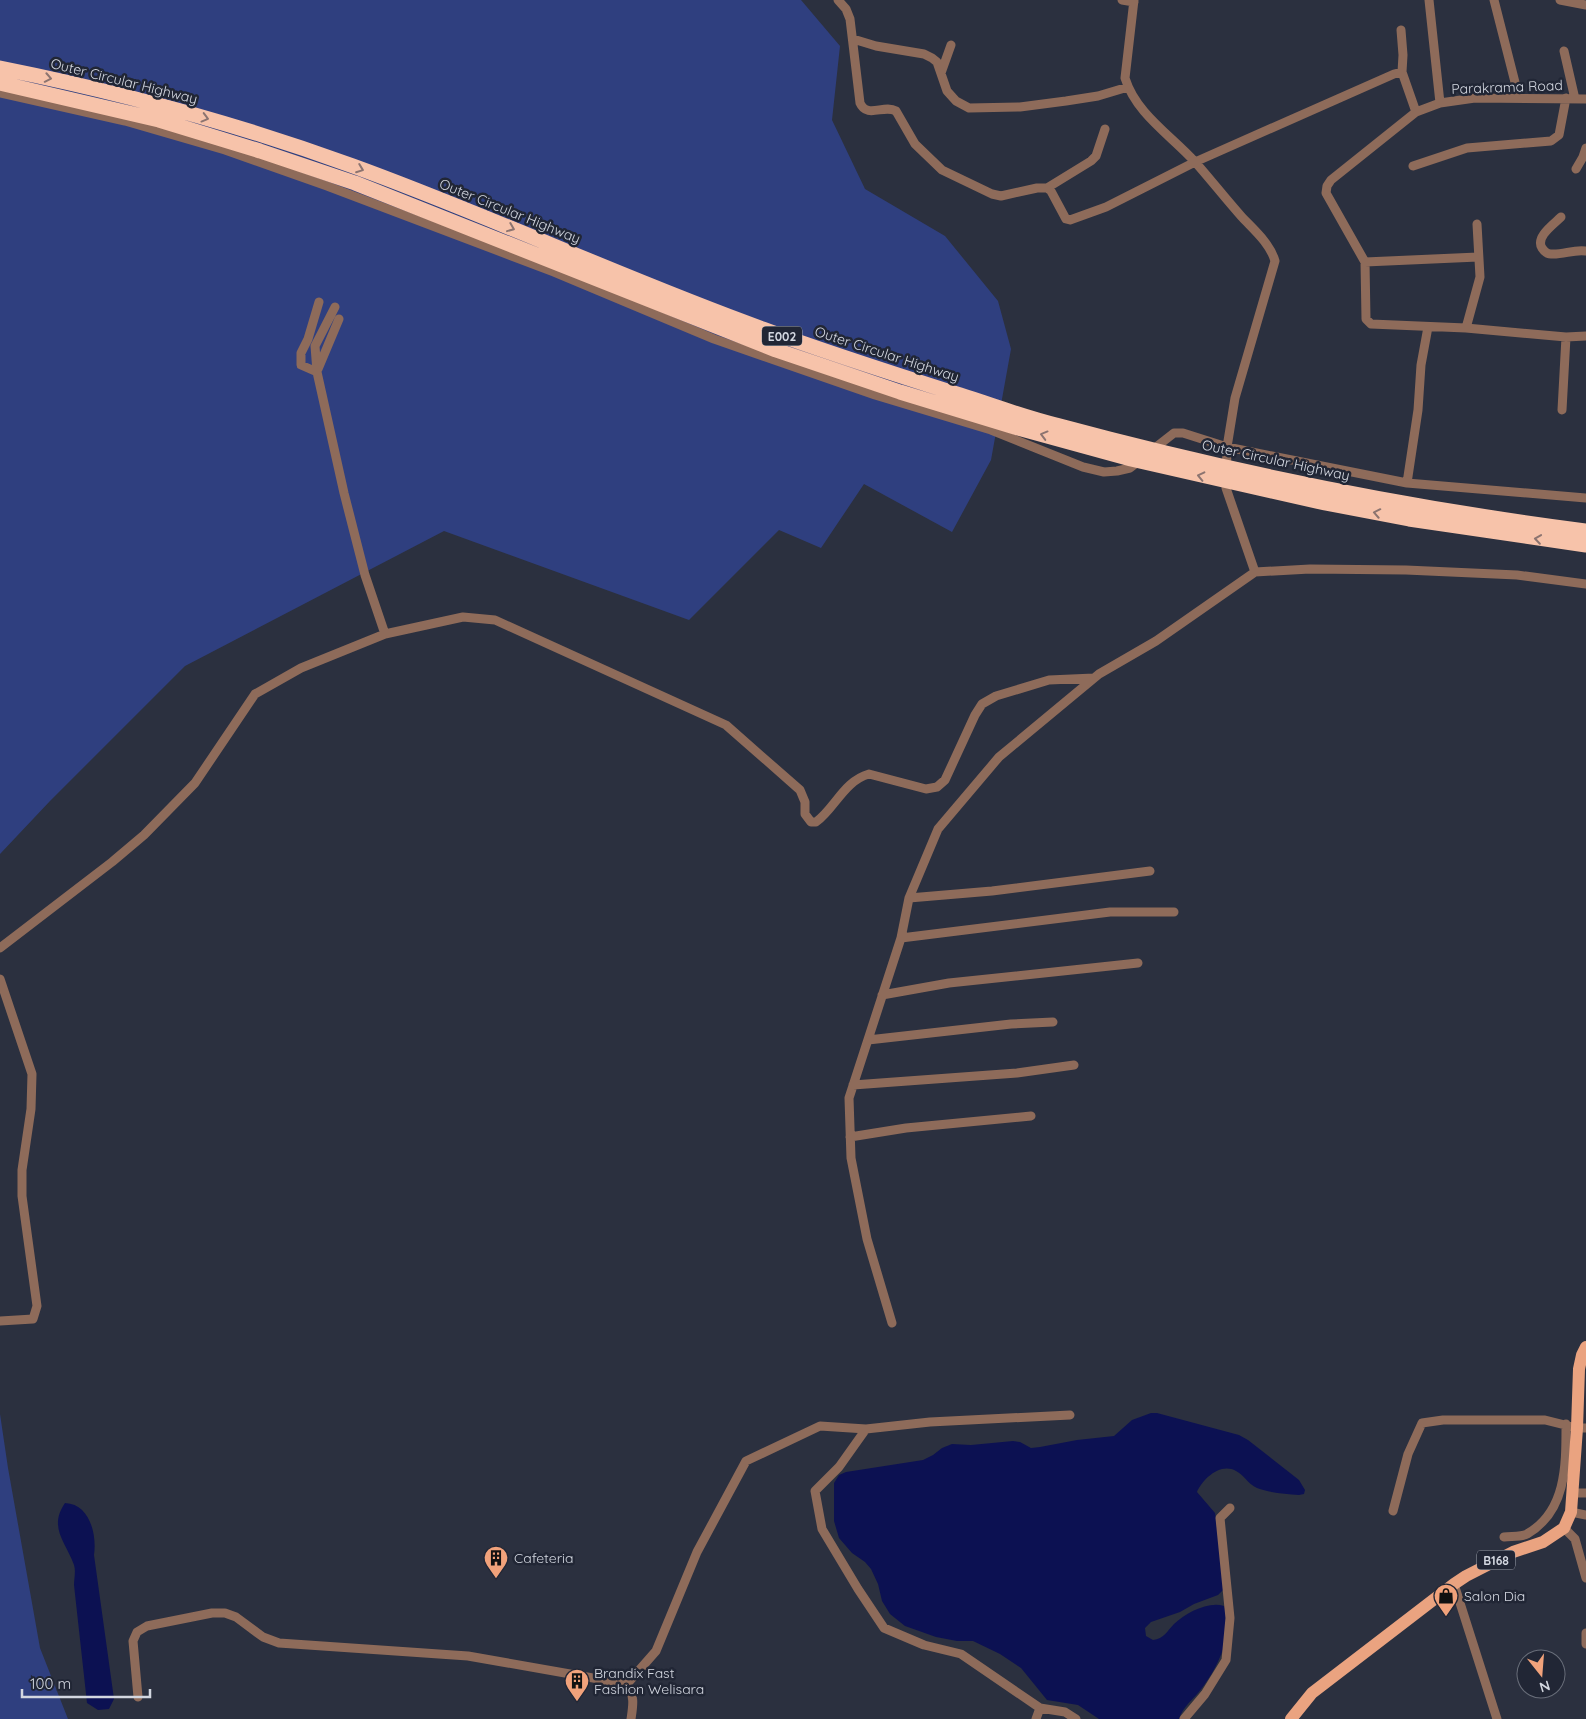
<svg xmlns="http://www.w3.org/2000/svg" width="1586" height="1719" font-family="Quicksand,sans-serif">
<style>
.green{fill:#2f3f7f}
.water{fill:#0c1152}
.lines{fill:none;stroke-linecap:round;stroke-linejoin:round}
.street{stroke:#8e6b5a;stroke-width:9}
.primary{stroke:#eaa380;stroke-width:12}
.highway-bridge{stroke:#f7c3aa;stroke-width:15}
.oneway{stroke:#8c7470}
.labels{text-anchor:middle;dominant-baseline:central;stroke-width:5;stroke-linejoin:round;paint-order:stroke}
.shield{fill:#212635;stroke:#9ea2ad;stroke-width:1}
.shield-label{font-size:12px;font-weight:bold;fill:#d3d7e0}
.street-label{font-size:14px;fill:#d3d7e0;stroke:#212635}
.poi-label{font-size:14px;fill:#d3d7e0;stroke:#212635;text-anchor:start}
</style>
<rect width="100%" height="100%" fill="#2b303f"/>
<!-- green -->
<path class="green" d="M0,0H801L840,46L832,120L865,189L945,236L998,301L1011,349L991,460L952,532L864,484L821,548L779,530L689,620L444,531L185,666L50,801L0,854Z
M0,1414L8,1468L40,1648L68,1719H0Z"/>
<!-- water -->
<path class="water" d="M1151,1413H1157L1239,1435L1248,1440L1299,1480L1305,1490L1304,1494L1299,1495C1285,1494 1270,1493 1257,1488C1248,1484 1244,1475 1236,1471C1220,1462 1202,1480 1197,1492L1215,1513L1216,1519L1224,1589L1218,1595L1194,1604L1180,1612L1151,1622L1145,1628L1146,1636L1153,1640C1164,1639 1167,1631 1174,1624C1186,1613 1208,1601 1224,1606C1235,1632 1218,1667 1202,1688C1194,1699 1183,1706 1179,1719H1099L1078,1705L1047,1700L1021,1668L1000,1654L973,1641H957L936,1637L905,1626L890,1614L882,1601L878,1584L871,1569L865,1562L852,1553L839,1538L834,1521V1483L839,1475L846,1472L923,1460L933,1455L942,1448L952,1444L971,1445L1013,1441L1020,1442L1031,1448L1040,1447L1077,1440L1114,1436L1132,1420Z
M65,1503C90,1504 97,1535 94,1555L114,1699L109,1709L98,1710L87,1703L74,1585C74,1579 76,1571 74,1565C66,1542 48,1528 65,1503Z"/>
<g class="lines">
<!-- street -->
<path class="street" d="M838,0L846,9L850,19L860,103C867,119 884,104 896,111L915,144L942,170L992,194L1001,196L1037,188H1047L1051,191L1066,219L1070,220L1106,207L1195,162L1394,74L1402,72L1416,112
M1122,0L1134,2
M1134,0L1125,78C1136,114 1172,136 1196,163C1211,180 1225,198 1241,216C1253,229 1270,243 1275,261L1235,398L1227,447L1226,488L1255,572
M1429,0L1440,103
M1494,0L1519,98
M1560,0L1586,5
M1401,30L1403,55L1402,72
M853,39L876,46L924,54L932,58L937,62L947,91L956,101L969,108L1020,107L1066,101L1098,96L1128,87
M1564,51L1575,99
M941,73L951,45
M0,93L125,121L225,150L327,186L554,272L714,339L875,395L991,430L1083,467L1104,472L1117,471L1130,468L1139,461
M1413,166L1467,148L1551,141L1559,135L1566,98
M1576,169L1583,157L1586,148
M1047,188L1091,161L1096,156L1105,129
M1561,217C1554,224 1535,237 1542,248C1544,251 1547,254 1551,254C1563,255 1574,249 1586,251
M1478,257L1365,262L1326,193L1327,186L1331,180L1416,112L1440,103L1475,98L1586,99
M1365,262L1366,319L1371,324L1466,328L1566,337L1586,336
M335,307L315,346L317,372L344,493L365,575L385,634
M1466,328L1480,277L1477,224
M318,369L339,319
M317,372L301,365V353L308,339L319,302
M1562,410L1566,337
M1151,451L1174,433H1183L1227,447L1407,483L1586,498
M1407,483L1418,410L1421,365L1428,327
M909,898L992,891L1150,871
M901,938L1110,912H1174
M0,948L112,862L144,835L195,783L255,694L301,668L385,634L463,617L495,620L726,725L800,790L805,802V814L811,822H816C835,808 844,781 869,774L926,789L937,787L945,780L975,715L982,704L996,696L1049,680L1094,678
M0,979L32,1074L31,1109L22,1170V1196L37,1306L33,1319L0,1321
M882,995L949,983L1138,963
M868,1040L1011,1024L1053,1022
M853,1085L1017,1073L1074,1065
M850,1137L906,1128L1031,1116
M892,1323L867,1239L851,1158L849,1098L901,938L909,898L938,829L999,757L1099,674L1156,641L1255,572L1310,569L1406,570L1517,575L1586,584
M866,1429L839,1467L815,1491L822,1529L858,1589L884,1628L924,1645L961,1654L1040,1708
M1573,1493H1586
M1393,1511L1408,1454L1422,1423L1443,1420H1545L1577,1428H1586
M1571,1512L1586,1515
M1564,1528L1575,1539L1586,1578
M1504,1537C1511,1536 1521,1537 1527,1534C1567,1511 1566,1464 1566,1424
M1454,1584L1497,1719
M1586,1633V1644
M627,1684L656,1651L697,1552L746,1461L820,1426L866,1429L930,1422L1070,1415
M138,1697L133,1641L137,1632L147,1626L212,1613H225L236,1617L263,1637L279,1643L468,1656L627,1684C635,1696 633,1706 631,1719
M1036,1719L1040,1708L1065,1712L1076,1719
M1184,1719L1205,1694L1226,1660L1230,1618L1220,1518L1230,1508"/>
<!-- primary -->
<path class="primary" d="M1291,1719L1312,1693L1454,1584L1466,1576L1513,1552L1543,1542L1564,1528L1571,1512L1577,1428L1579,1369L1582,1355L1586,1347"/>
<!-- highway-bridge -->
<path class="highway-bridge" d="M0,68C120,92 238,124 353,166C491,216 624,279 763,329C828,353 894,374 960,395C992,405 1023,417 1056,425C1230,472 1407,508 1586,531
M0,83L159,120L260,151L355,183L776,350L900,392L1018,428L1131,459L1325,503L1409,519L1586,545"/>
</g>
<!-- one-way arrows -->
<defs><path id="oneway-chevron" d="M-2-3.5L2.5 0L-2 3.5" fill="none" stroke-width="1.6" stroke-linecap="round" stroke-linejoin="round" transform="scale(1.25)"/></defs>
<g class="oneway">
<use href="#oneway-chevron" transform="translate(48 78) rotate(11)"/>
<use href="#oneway-chevron" transform="translate(205 118) rotate(15)"/>
<use href="#oneway-chevron" transform="translate(360 169) rotate(21)"/>
<use href="#oneway-chevron" transform="translate(511 228) rotate(22)"/>
<use href="#oneway-chevron" transform="translate(1044 435) rotate(-165)"/>
<use href="#oneway-chevron" transform="translate(1201 476) rotate(-167)"/>
<use href="#oneway-chevron" transform="translate(1377 513) rotate(-169)"/>
<use href="#oneway-chevron" transform="translate(1538 539) rotate(-172)"/>
</g>
<!-- icons -->
<defs>
<symbol id="building-pin" viewBox="-11 -11 22 30"><path d="M0 17L-7.5 6A9.5 9.5 0 1 1 7.5 6Z" fill="#f1a27b" stroke="#212635"/><path d="M-4-6H4V6H1V3H-1V6H-4ZM-2.5-4.3h1.7v1.8h-1.7ZM.8-4.3h1.7v1.8H.8ZM-2.5-1h1.7V.8h-1.7ZM.8-1h1.7V.8H.8Z" fill="#111"/></symbol>
<symbol id="shop-pin" viewBox="-11 -11 22 30"><path d="M0 17L-7.5 6A9.5 9.5 0 1 1 7.5 6Z" fill="#f1a27b" stroke="#212635"/><path d="M-5-2.5h2.3a2.7 3.5 0 0 1 5.4 0H5L5.5 6h-11ZM-1.5-2.5h3a1.5 2.3 0 0 0-3 0Z" fill="#111"/></symbol>
</defs>
<g fill-rule="evenodd">
<use href="#building-pin" x="482" y="1544" width="28" height="38"/>
<use href="#shop-pin" x="1432" y="1582" width="28" height="38"/>
<use href="#building-pin" x="563" y="1667" width="28" height="38"/>
</g>
<g class="labels">
<!-- shield labels -->
<g class="shield">
<rect x="762" y="326.5" width="40" height="19" rx="4"/>
<rect x="1477" y="1550.5" width="38" height="19" rx="4"/>
</g>
<g class="shield-label">
<text x="782" y="336">E002</text>
<text x="1496" y="1560">B168</text>
</g>
<!-- street labels -->
<g class="street-label">
<text transform="translate(124 81) rotate(14)">Outer Circular Highway</text>
<text transform="translate(1507 87) rotate(-2)">Parakrama Road</text>
<text transform="translate(510 211) rotate(22)">Outer Circular Highway</text>
<text transform="translate(887 354) rotate(18)">Outer Circular Highway</text>
<text transform="translate(1276 460) rotate(12)">Outer Circular Highway</text>
</g>
<!-- poi labels -->
<g class="poi-label">
<text x="514" y="1558">Cafeteria</text>
<text x="1464" y="1596">Salon Dia</text>
<text x="594" y="1673">Brandix Fast<tspan x="594" dy="16">Fashion Welisara</tspan></text>
</g>
</g>
<!-- north arrow -->
<g transform="translate(1541 1674) rotate(163)"><circle r="24" fill="#212635" stroke="#686d79"/>
<path d="M0-4L9 19L0 12L-9 19Z" fill="#f1a27b"/>
<text y="-8" font-size="14" font-weight="bold" text-anchor="middle" fill="#d3d7e0">N</text>
</g>
<!-- scale -->
<path d="M22 1689v8h128v-8" fill="none" stroke="#d3d7e0" stroke-width="2.5"/>
<text x="30" y="1689" font-size="15" fill="#d3d7e0" stroke="#212635" stroke-width="4" paint-order="stroke">100 m</text>
</svg>
